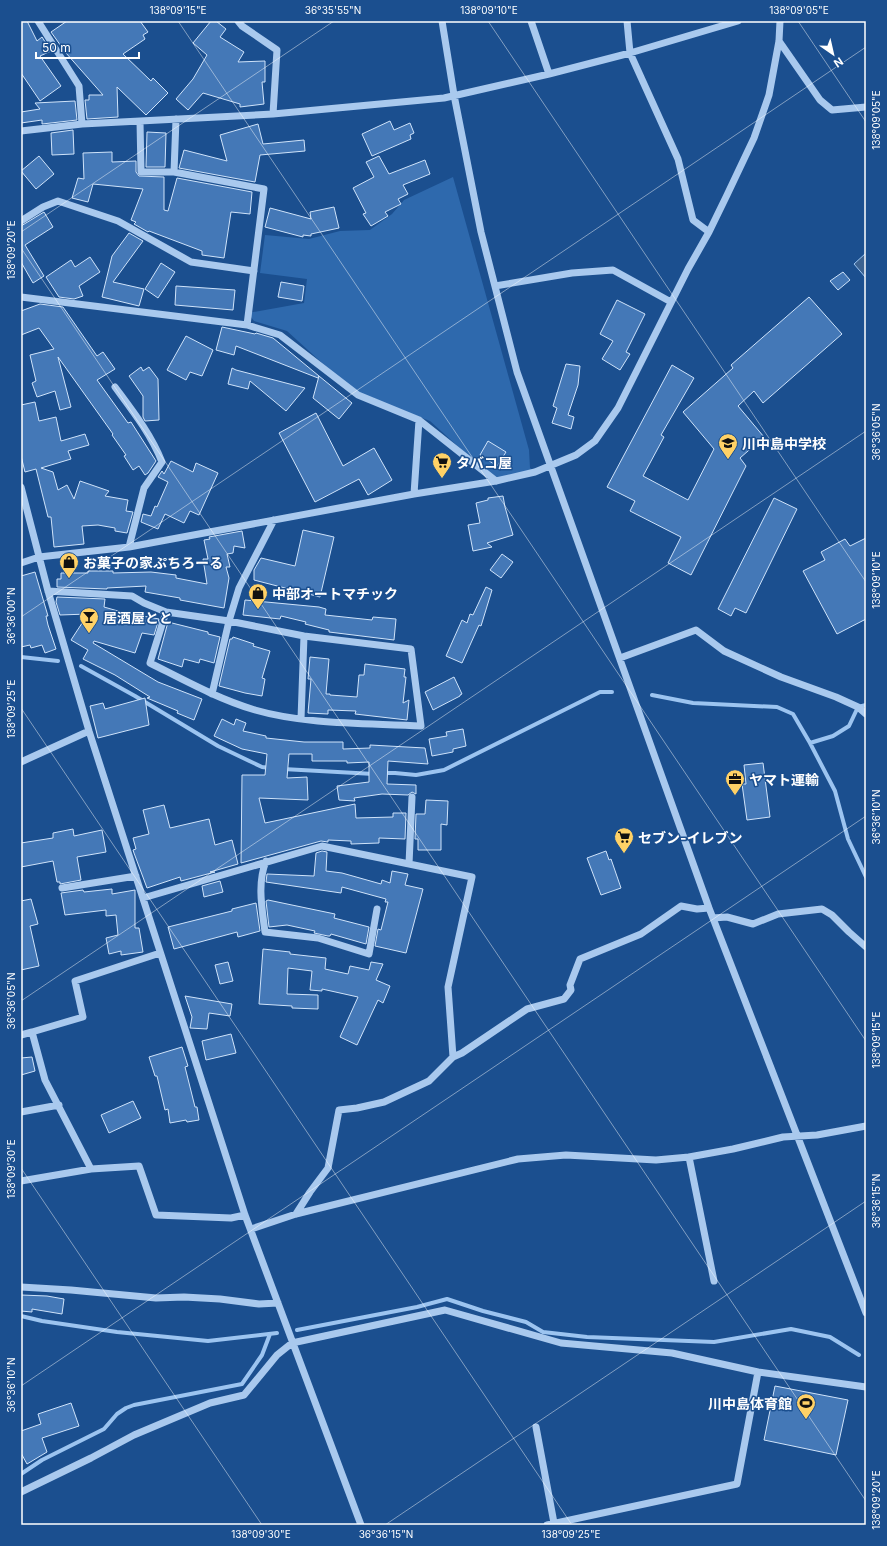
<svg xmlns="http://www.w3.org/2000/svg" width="887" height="1546" font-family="Inter,'Noto Sans JP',sans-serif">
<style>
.green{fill:#2e69ad}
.water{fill:#3c6290;stroke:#9cc4f0}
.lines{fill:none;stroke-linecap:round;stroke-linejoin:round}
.stream{stroke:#9cc4f0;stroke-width:4}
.building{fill:#4478b7;stroke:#cfe3fa}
.minor{stroke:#a9c9ee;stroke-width:7}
.ticks{fill:none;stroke:#fff;stroke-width:1;stroke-opacity:0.45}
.labels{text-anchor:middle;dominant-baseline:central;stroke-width:3;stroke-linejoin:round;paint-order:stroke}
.poi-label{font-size:14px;font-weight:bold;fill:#fff;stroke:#1b4f8f;text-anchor:start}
.neatline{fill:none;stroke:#fff;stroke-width:1.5}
.ticks-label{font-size:10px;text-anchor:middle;fill:#fff}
</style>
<rect width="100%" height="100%" fill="#1b4f8f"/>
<!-- green -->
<path class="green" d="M453,177L529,450L530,468L535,472L496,481L430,421L354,392L287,331L254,321L248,313L304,303L307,279L260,273L265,235L309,239L340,231L370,230L392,214L404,200Z"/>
<!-- water -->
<path class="water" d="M866,253V278L854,264Z"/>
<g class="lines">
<!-- stream -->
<path class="stream" d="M21,657L58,661
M81,666L135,696L218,746L262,767L270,768
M652,695L693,703L777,707L793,714L810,743L833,736L849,726L858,707L866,705
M810,743L835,791L848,839L866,877
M283,769L374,774
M383,773H395L416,775L444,770L600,692H612
M21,1316L42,1321L117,1332L208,1341L277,1333
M297,1330L417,1307L447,1299L483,1311L526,1322L543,1332L587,1337L714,1342L791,1329L830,1337L859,1355
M21,1474L42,1460L104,1429L117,1414L126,1408L134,1405L242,1384L262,1355L270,1334"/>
</g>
<!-- building -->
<path class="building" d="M21,21H27L37,41L42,37L51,51L40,56L61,86L40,101L21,73Z
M67,21H140L148,32L143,35L145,39L123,54L151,81L153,78L168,93L146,115L117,87L118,117L87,119L85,100H89V95H103L66,53L51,32Z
M211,21H216L226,29L220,37L244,52L238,62L265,61V82H262L264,104L240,107V104L203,93L188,110L176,99L193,79L207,55L193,43Z
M75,101L77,120L42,124V120L21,123V112L40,109L35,103Z
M390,121L394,130L410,123L414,133L410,135L411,139L372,156L362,134Z
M258,124L263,144L304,140L305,151L260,155L255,182L179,168L184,150L227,161L220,135Z
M73,130L74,154L52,155L51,133Z
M147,132L166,133L165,167H146Z
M112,152V162L136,161V172L139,176L164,177V210L168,211L177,178L252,192L250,214L231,212L224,258L202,255V251L149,231L148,232L134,224L136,222L131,220L143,189L93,184L88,202L72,198L78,178L84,179L83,153Z
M39,156L54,174L36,189L21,171Z
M379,156L389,174L425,160L430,174L403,185L408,194L398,199L401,204L385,212L388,216L371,226L363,214L366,213L353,188L374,177L366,162Z
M334,207L339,228L311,234V236L303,235V237L265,227L270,208L311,219L310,212Z
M44,212L53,227L25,245L44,276L33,283L21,262V226Z
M129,233L143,241L113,282L144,289L139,306L102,297L112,256Z
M90,257L100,272L79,286L83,296L74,299L59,297L46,277L71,260L75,267Z
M161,263L175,272L158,298L145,289Z
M843,272L850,280L838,290L830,281Z
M281,282L304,286L302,301L278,297Z
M176,286L235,290L233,310L175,305Z
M809,297L842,334L763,403L754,391L738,406L764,437L740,458L746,466L691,575L668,563L681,537L630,511L635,501L607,487L672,365L694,378L661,435L664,437L643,476L688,500L714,449L683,412L733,368L731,365Z
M617,300L645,314L626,352L630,354L620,370L602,359L613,341L600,334Z
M40,304L63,307L97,356L103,352L115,369L97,380L128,423L131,422L156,461L148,473L145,475L139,466L133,470L124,456L126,455L112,435L113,434L58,357L71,407L60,410L55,391L37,397L32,383L36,381L30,355L54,349L39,328L21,335V311Z
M222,327L255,334L256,333L273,338L319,376L318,378L236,346L234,355L216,350Z
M186,336L213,350L202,376L190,372L186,380L167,370Z
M566,364L580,366L578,385L568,415L574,417L571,429L552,423L557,408L553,406Z
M141,367L143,371L149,367L158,379L159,420L145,421L143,417V396L129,376Z
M232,368L236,370L305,388L286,411L250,381L248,389L228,384Z
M319,376L352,403L339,419L313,398Z
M35,402L39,421L56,417L61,441L85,434L89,445L68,451L71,459L41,468L53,472L58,490L67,485L74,499L80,481L109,491L105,496L128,500L126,511L133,512L127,533L115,531V528L98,525L82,526L84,544L54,547L51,517H48L36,469L25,472L21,456V405Z
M316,413L343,466L374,448L392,480L368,495L359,479L315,502L279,433Z
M488,441L506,452L497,466L480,455Z
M171,461L193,472L196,463L218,473L199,515L190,511L184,523L165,514L158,529L141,522L143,514L151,516L155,506L157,507L168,482L158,477L162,471L164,474Z
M503,496L505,507L513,535L487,543L492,547L473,551L468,525L480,523L476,503L488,500V498Z
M774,498L797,509L746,613L735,608L731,616L718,609Z
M303,530L334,537L320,597L254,580V570L261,558L295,566Z
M242,531L245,548L234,546L233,553L227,554L230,567H226L229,578L224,608L180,600V598L145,592L146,586L107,588V589L57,587V579H61V573H88V571H113V573L151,572L176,575V578L207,584L203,559H208L204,540L210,539L209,537Z
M866,538V619L837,634L803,571L825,560L821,552L845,539L850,546Z
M502,554L513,562L501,578L490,570Z
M35,572L48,616H46L48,625L56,649L45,653L42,645L31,648L30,645L21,647V576Z
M486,587L492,590L481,626L479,625L462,663L446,656L462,620L467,623L470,614L473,615Z
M57,597L105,599L104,607L132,615V614L159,619L154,635L142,633L135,653L94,641L93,643L158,682L202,699L194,720L177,713L178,711L147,698L150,697L115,675L83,659L88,650L71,640L88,614L60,615L56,602Z
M245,600L319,607L326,609L325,615L372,620L373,617L396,619L394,640L329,632V630L305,624L306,622L281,616L280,619L243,615Z
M168,622L208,632V634L220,637L214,663L200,659L199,663L184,659L182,667L158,659Z
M233,637L254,644L253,646L270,651L262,678L265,679L262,696L245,693L219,686L230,639H232Z
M310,657L329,659L326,694H330V695L357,697L359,675H364L365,664L405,669L404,677H406L403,703L409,700L407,720L355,714L356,711L328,710V714L308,713L311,679H308Z
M454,677L462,694L460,695V696L433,710L425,692Z
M145,698L149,725L98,738L90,706L103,703L105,709Z
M222,719L234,725L236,719L246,723L243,731L266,736V738L304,742H343V749L370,748V745L425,748L428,764L388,761L387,784L416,785V794L412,792L408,795L382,794L354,798L355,801L339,800L337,786L369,782V762L347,763V761H312V754H289L287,778L307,777L308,800L259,798L265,823L355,804L356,818L393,817V813H406L405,839L379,838V843L351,844V841L328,840V842L321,841L241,863L242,775H265L267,754L242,749L214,736Z
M463,729L466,746L453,749V752L432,756L429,739L447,736L446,732Z
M763,763L770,817L747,820L742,784H746L744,765Z
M426,800L448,801L447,825L441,824V850H418V839H415L416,814H425Z
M164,805L170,828L209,819L215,845L232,840L238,864L210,872H215L181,881L180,877L147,888L134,853L133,850L136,849L133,838L149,834L143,810Z
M73,829L74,836L102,830L106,852L77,857L81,880L60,884V882H57L53,861L21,867V843L53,838V833Z
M322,851L327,852L326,871L342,873L381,884L382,880L390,883L392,871L408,874L405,885L423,889L406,953L375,946L378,929L381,930L388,902H385L386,899L342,887L341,893L266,882L267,874L314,876L316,853Z
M606,851L609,860L611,859L621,888L601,895L587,858Z
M220,881L223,892L204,897L202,886Z
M112,889V894L135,890V928H139L143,952L121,955V951L109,954L106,938L118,935L116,915L106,916V910L65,915L61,893L83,890L84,892Z
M31,899L38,924L30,926L39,966L21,970V901Z
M268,900L335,914L334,918L369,927L366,944L331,934L330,936H328L314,933L315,931L287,925L269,927L266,901Z
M256,903L260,931L238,937L237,932L174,949L168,927L232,911V909Z
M263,949L290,952V954L326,958L325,969L348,974L350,966L369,970L371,962L383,964L376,980L390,986L383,1003L378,1000L357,1045L340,1037L358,997L322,989V991L310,990L312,971L288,968L287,994L318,995V1009L292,1008V1006L259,1004Z
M228,962L233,981L220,984L215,965Z
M185,996L232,1004L230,1016L209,1013L207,1029L190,1028L192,1017Z
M231,1034L236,1053L206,1060L202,1041Z
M182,1047L188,1066L185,1067L195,1107H197L199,1120L187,1122L186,1120L170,1123L168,1109L165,1110L157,1076H155L149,1057Z
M32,1057L35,1071L21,1075V1058Z
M133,1101L141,1118L109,1133L101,1115Z
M21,1295L47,1296L64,1299L62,1314L32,1309V1312L21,1311Z
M775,1386L848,1400L836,1455L764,1440Z
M71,1403L79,1426L42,1438L47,1452L27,1464L21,1453V1431L41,1424L38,1414Z"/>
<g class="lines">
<!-- minor -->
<path class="minor" d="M38,21L79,86L82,124
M238,21L242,26L277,50L273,114
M442,21L454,95L481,232L517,372L709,908L866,1313
M531,21L549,74
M627,21L630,53L678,159L693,220L709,232
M779,41L820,100L832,110L866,107
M176,119L174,172L264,189L247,325
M140,121L141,172H174
M21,131L82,124L273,114L444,98L549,74L630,53L738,21
M21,221L43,207L58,201L118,221L191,262L254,271
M495,286L572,273L613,270L671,302
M21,297L247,325L280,335L358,395L419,420L496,481
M115,387C132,410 151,434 162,462L144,488L129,547
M21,487L48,591L89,731L245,1215L361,1525
M414,494L419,420
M21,563L39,557L129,547L414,494L496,481L535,472L576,455L595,441L618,408L688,269L709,232L727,195L754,138L769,95L779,41L780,21
M48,591L132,596L144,603L166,612L229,621L304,636L411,649L421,726C368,723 307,725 255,710C218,699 184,680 150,663L166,612
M620,658L696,630L724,651L781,677L836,697L858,707L866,714
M212,694L229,621L239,588L274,520
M301,719L304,636
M21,762L89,731
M266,861C257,884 262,908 265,932L318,938L369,954L377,909
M409,864L412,797
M62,888L136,876
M143,898L322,846L472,877L448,987L453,1057
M713,918L727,917L753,924L778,914L822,909L832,915L849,932L866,947
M21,1035L32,1032
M21,1112L59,1105
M689,1157L714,1281
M91,1169L45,1080L32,1032L83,1017L75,981L160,953
M21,1181L91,1169L139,1166L156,1215L231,1218L245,1215
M296,1214L310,1192L328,1168L339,1110L357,1108L384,1102L429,1081L453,1057L462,1053L527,1009L564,999L571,990L570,985L580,959L641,934L681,906L697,909L709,908
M251,1229L296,1214L518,1159L566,1155L656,1160L689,1157L733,1149L783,1137L817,1135L866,1126
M21,1287L71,1290L156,1298L184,1297L220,1299L259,1304L278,1303
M536,1427L554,1523
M21,1492L91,1458L134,1435L210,1403L244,1395L277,1355L292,1343L445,1310L561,1343L672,1353L758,1372
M547,1525L737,1484L758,1372L866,1387"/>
</g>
<!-- ticks -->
<path class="ticks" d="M178,21L866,1041M488,21L866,582M798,21L866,122M21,232L334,21M21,248L866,1501M21,617L866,47M21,708L572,1525M21,1001L866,431M21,1168L262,1525M21,1386L866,816M385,1525L866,1201"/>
<!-- icons -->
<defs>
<symbol id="school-pin" viewBox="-11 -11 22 30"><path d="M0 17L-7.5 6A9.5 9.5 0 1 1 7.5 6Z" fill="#ffd166" stroke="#1b4f8f"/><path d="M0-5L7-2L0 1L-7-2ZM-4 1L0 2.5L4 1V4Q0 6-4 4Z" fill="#111"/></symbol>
<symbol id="supermarket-pin" viewBox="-11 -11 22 30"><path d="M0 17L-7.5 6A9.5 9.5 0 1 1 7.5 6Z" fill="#ffd166" stroke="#1b4f8f"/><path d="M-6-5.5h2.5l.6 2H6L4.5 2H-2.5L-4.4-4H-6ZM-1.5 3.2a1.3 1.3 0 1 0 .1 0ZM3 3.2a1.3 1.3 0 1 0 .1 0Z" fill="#111"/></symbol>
<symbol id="shop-pin" viewBox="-11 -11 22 30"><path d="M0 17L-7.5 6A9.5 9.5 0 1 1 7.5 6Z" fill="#ffd166" stroke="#1b4f8f"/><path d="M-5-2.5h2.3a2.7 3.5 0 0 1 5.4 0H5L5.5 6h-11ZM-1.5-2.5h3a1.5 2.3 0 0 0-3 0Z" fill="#111"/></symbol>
<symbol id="bar-pin" viewBox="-11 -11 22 30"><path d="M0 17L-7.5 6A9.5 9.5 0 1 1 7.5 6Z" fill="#ffd166" stroke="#1b4f8f"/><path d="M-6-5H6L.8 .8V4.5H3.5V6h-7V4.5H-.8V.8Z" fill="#111"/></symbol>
<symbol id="office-pin" viewBox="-11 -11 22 30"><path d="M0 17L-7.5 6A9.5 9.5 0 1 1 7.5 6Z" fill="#ffd166" stroke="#1b4f8f"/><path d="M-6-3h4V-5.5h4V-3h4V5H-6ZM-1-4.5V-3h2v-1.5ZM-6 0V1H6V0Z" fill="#111"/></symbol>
<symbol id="stadium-pin" viewBox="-11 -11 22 30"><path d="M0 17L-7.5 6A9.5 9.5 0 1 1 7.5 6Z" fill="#ffd166" stroke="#1b4f8f"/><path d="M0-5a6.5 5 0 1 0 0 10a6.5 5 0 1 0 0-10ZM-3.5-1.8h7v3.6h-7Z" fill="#111"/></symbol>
</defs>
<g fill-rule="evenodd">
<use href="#school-pin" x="717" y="432" width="22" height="30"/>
<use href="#supermarket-pin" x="431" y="451" width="22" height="30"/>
<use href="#shop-pin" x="58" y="551" width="22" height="30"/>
<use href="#shop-pin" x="247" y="582" width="22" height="30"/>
<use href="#bar-pin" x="78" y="606" width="22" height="30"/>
<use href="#office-pin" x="724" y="768" width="22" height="30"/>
<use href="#supermarket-pin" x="613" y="826" width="22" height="30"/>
<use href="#stadium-pin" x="795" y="1392" width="22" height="30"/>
</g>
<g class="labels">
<!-- poi labels -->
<g class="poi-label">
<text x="742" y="443">川中島中学校</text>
<text x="456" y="462">タバコ屋</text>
<text x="83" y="562">お菓子の家ぷちろーる</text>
<text x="272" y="593">中部オートマチック</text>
<text x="103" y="617">居酒屋とと</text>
<text x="749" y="779">ヤマト運輸</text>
<text x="638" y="837">セブン-イレブン</text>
<text x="792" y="1403" text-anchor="end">川中島体育館</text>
</g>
</g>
<!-- border -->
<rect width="887" height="1546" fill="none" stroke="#1b4f8f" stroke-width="44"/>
<!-- north arrow -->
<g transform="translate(833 54) rotate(146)" stroke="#1b4f8f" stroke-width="3" paint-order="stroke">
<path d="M0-3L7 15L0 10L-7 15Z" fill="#ffffff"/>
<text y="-6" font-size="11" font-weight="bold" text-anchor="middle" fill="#ffffff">N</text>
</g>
<!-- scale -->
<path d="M36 52v6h103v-6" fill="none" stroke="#ffffff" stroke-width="2"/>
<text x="42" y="52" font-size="12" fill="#ffffff" stroke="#1b4f8f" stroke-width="3" paint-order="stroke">50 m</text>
<rect x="22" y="22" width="843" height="1502" class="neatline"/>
<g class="ticks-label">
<text x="178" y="14">138°09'15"E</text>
<text x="333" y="14">36°35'55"N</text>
<text x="489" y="14">138°09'10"E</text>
<text x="799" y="14">138°09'05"E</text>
<text transform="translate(876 120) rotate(-90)" y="4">138°09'05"E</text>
<text transform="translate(11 250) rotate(-90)" y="4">138°09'20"E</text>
<text transform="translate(876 432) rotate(-90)" y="4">36°36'05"N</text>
<text transform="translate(876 580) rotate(-90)" y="4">138°09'10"E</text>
<text transform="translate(11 616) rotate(-90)" y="4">36°36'00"N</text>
<text transform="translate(11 709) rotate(-90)" y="4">138°09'25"E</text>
<text transform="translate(876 817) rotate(-90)" y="4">36°36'10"N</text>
<text transform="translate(11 1001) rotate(-90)" y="4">36°36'05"N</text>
<text transform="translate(876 1040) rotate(-90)" y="4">138°09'15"E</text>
<text transform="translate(11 1169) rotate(-90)" y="4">138°09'30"E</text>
<text transform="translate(876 1201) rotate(-90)" y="4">36°36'15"N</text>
<text transform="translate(11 1385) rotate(-90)" y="4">36°36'10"N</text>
<text transform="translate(876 1500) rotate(-90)" y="4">138°09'20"E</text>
<text x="261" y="1538">138°09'30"E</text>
<text x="386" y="1538">36°36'15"N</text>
<text x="571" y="1538">138°09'25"E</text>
</g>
</svg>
